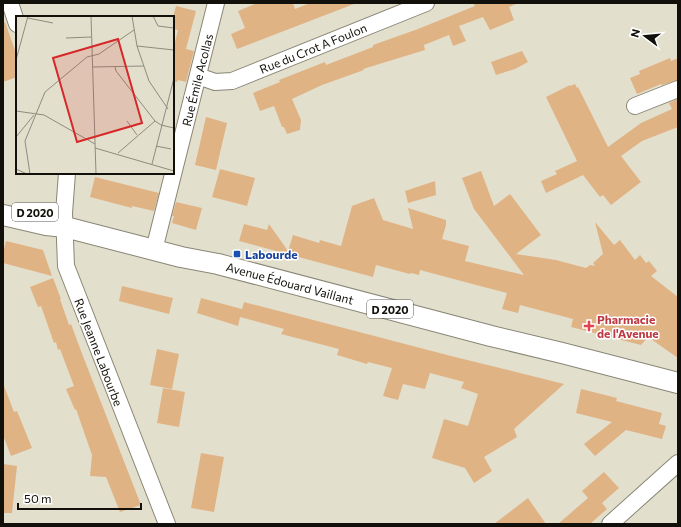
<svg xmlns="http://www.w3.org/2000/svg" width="681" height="527" font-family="Commissioner,sans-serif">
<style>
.building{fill:#e0b385}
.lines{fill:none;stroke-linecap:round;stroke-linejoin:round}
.minor-casing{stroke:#8a8676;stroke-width:18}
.major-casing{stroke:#8a8676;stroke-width:22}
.minor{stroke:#fff;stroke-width:16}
.major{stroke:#fff;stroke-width:20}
.transit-dot{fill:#1a4fb4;stroke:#fff;stroke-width:1.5}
.health-dot{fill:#e0444e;stroke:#fff;stroke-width:1.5}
.labels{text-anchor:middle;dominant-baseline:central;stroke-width:3;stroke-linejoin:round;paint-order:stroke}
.shield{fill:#fff;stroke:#585854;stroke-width:1}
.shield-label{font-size:11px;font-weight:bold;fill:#11100a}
.street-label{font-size:12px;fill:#11100a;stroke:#fff}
.transit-label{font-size:12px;font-weight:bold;fill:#164399;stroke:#fff;text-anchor:start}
.health-label{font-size:12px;font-weight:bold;fill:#be3a42;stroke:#fff;text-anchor:start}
.inset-road{fill:none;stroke:#8f8c7f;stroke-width:1}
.view{fill:#d62828;fill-opacity:0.15;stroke:#d62828;stroke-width:2}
.inset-edge{fill:none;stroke:#11100a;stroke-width:2}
</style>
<rect width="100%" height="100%" fill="#e3dfcd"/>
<!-- building -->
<path class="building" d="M257,3H293L295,9L310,3H354V4L237,49L231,34L245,28L238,11Z
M473,3H516V4L509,7L514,20L490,30L483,17L459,26L466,41L453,46L449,35L424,45L425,50L363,69L364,70L322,85L292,99L301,120L300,130L287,134L284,127H282L274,106L260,111L253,93L280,82L279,80L325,62L326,65L373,47V45L418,29L475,6Z
M176,6L196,11L186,49L194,51L186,82L178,80L177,82L173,81V45L174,46L178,30L173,29V17Z
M5,22L17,56V77L3,82V23Z
M522,51L528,62L515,69L496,75L491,62Z
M670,58L671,61L678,58V80L662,85L661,84L637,94L630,78L640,74L639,71Z
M575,84L577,88L578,87L608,147L641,123L672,109L669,103L678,99V127L642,141L621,156L641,182L611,205L603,195L600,197L583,175L546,193L541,181L557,174L555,171L577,161L546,97L570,85V86Z
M206,117L227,123L216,170L195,165Z
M220,169L255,178L247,206L212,197Z
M481,171L494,206L510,194L541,235L516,254L556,260L586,268L590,265L595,266L593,263L603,254L595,222L614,245L620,240L635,260L640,255L646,263L649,261L657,271L651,276L678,297V358L648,337L641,345L571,327L573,319L520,305L518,313L502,309L507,293L480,286L420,270L419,275L411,273L410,274L376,265L373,277L239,241L244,224L267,230L269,224L288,251L293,235L319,243L320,240L341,246L352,206L374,198L383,220L413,229L408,208L446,220V225L442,239L469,246L465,261L524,275L474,209L462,178Z
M95,177L159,193L154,211L132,206V208L90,197Z
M435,181L436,195L408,203L405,191Z
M176,202L202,208L196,230L172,223L174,216H172Z
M6,241L43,250L52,276L3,263V253Z
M53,278L61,299H60L69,325L71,324L81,351L141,505L120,512L106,477L90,476L92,455L76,409L75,410L66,389L74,386L60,349L58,350L56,342L54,343L41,306L38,307L30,287Z
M122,286L173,298L169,314L119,301Z
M201,298L242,309L244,302L451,356L564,384L514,429L517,437L484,457L492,471L474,483L465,468L432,458L444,419L468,426L478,394L461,388L464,382L430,373L425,389L403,384L398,400L383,396L392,368L368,362L367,364L337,355L339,349L281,334L284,329L240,317L238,326L197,313Z
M157,349L179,354L172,389L150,385Z
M3,386H4L14,412L17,411L32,448L11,456L3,435Z
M163,388L185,392L179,427L157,423Z
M581,389L617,398L616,401L662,413L659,424L666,426L662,439L626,430L595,456L584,444L612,422L576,413Z
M201,453L224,457L214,512L191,508Z
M3,464L17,466L12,513H3Z
M604,472L619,488L602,503L607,509L590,524H558L588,498L582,491Z
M528,498L546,524H494Z"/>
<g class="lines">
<defs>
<path id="minor" d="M10,3L17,24
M198,76L215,82L232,81L426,3
M635,106L678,89
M67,173L64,213L66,266L167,524
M154,250L216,3
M610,524L678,463"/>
<path id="major" d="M3,215L46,225L65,227L181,257L218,264L491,336L562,353L678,383"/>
</defs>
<!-- minor casing -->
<use href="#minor" class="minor-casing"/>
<!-- major casing -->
<use href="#major" class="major-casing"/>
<!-- minor -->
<use href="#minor" class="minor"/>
<!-- major -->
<use href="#major" class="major"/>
</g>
<!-- markers -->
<rect class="transit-dot" x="233" y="250" width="8" height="8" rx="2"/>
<path class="health-dot" d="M587 320h4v4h4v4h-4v4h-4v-4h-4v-4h4z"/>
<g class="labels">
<!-- shield labels -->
<g class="shield">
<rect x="12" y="203" width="46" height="18" rx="3"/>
<rect x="367" y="300" width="46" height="18" rx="3"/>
</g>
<g class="shield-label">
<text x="35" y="212">D 2020</text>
<text x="390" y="309">D 2020</text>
</g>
<!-- street labels -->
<g class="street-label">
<text transform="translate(313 48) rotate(-22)">Rue du Crot A Foulon</text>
<text transform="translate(197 80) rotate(-76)">Rue Émile Acollas</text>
<text transform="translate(290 283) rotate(15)">Avenue Édouard Vaillant</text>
<text transform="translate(99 352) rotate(69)">Rue Jeanne Labourbe</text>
</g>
<!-- transit labels -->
<g class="transit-label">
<text x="245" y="254">Labourde</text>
</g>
<!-- health labels -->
<g class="health-label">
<text x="597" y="319">Pharmacie<tspan x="597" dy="14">de l'Avenue</tspan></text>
</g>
</g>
<!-- overview -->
<g transform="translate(16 16)">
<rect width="158" height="158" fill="#e3dfcd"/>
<path class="inset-road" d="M75,0L80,158M116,0L121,30L133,65L152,93M137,0L142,10L158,12M12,2L37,7M50,22L75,21M121,30L158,34M0,44L12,0M77,51L128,50M99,51L100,55L139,105L145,109L158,112M0,95L28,99L79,128M111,105L121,119M0,121L18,99M140,130L155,133M79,132L158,155M102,137L139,105M136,148L158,62M0,153L11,158M14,158L9,125L29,76L71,41L83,38L118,14"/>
<path class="view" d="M102,23L126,107L61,126L37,42Z"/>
<rect width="158" height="158" class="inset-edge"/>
</g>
<!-- border -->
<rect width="681" height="527" fill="none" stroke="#11100a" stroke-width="8"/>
<!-- north arrow -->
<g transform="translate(645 36) rotate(286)" stroke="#ffffff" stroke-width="3" paint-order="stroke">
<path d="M0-3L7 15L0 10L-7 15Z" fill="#11100a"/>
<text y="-6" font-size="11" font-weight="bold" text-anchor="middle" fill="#11100a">N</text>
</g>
<!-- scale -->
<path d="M18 503v6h123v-6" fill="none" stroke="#11100a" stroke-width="2"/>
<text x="24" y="503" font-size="12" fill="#11100a" stroke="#ffffff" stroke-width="3" paint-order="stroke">50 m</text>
</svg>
